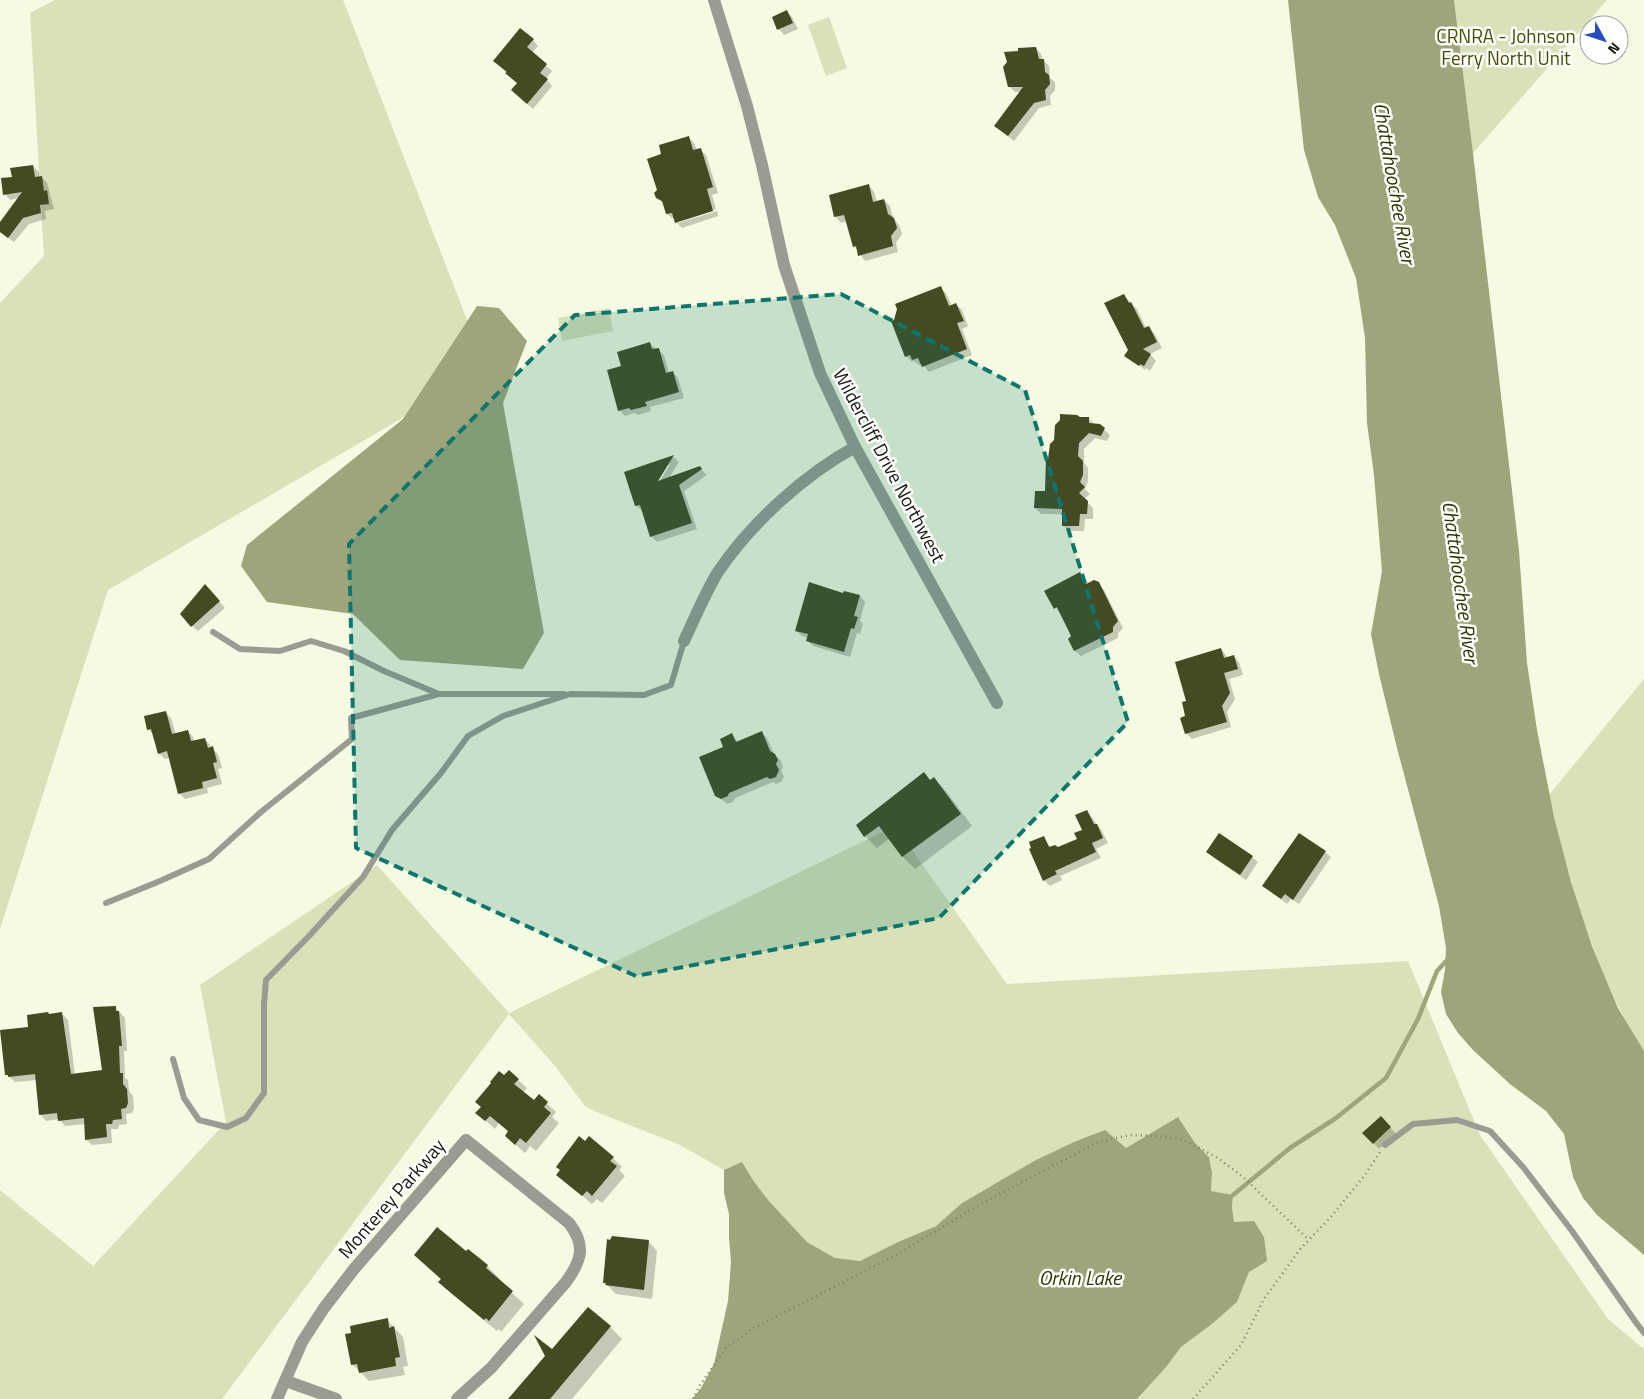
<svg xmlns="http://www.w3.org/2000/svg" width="1644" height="1399" font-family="'Titillium Web',sans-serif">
  <rect width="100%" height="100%" fill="#f5fae2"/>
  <g fill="#dae1b9">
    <path d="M55,0H343L486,369L108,590L0,929V303L44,256L30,13Z"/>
    <path d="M1454,0H1607L1473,153Z"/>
    <path d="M829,17L847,68L826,76L808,25Z"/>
    <path d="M609,308L613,331L562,341L558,318Z"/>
    <path d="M1644,679V1051C1628,1028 1616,1002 1605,977C1580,918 1563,858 1549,795Z"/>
    <path d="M895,826L1007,984L1408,961L1480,1135L1608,1319L1644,1349V1399H1137L1167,1366L1181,1347L1212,1324L1237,1302L1249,1272L1234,1222L1232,1207L1233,1195L1211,1191L1212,1173L1209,1157L1195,1143L1178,1117L1126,1148L1034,1161L962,1203L936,1226L898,1242L860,1261L835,1258L807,1242L768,1200L753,1180L742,1163L724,1170L680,1145L594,1111L585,1106L555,1066L509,1014L222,1399H0V1190L93,1266L226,1122L200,985L377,865L509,1013Z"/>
  </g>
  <g fill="#9ea57a">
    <path d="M1288,0H1454L1473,153L1519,551L1527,663L1537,730L1554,817L1571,882L1592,946L1618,1008L1644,1051V1255L1597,1215L1583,1198L1573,1177L1564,1134L1546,1111L1510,1084L1473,1050L1458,1033L1446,1014L1441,992L1445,970L1446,948L1439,906L1397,748L1379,674L1371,634L1382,571L1374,475L1367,423L1365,338L1356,278L1335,225L1318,197L1304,150Z"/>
    <path d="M477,306L499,308L527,341L503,403L544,633L523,669L400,660L353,614L267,602L241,566L247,545L403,419Z"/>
    <path d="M1178,1117L1195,1143L1209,1157L1212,1173L1211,1191L1233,1195L1232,1207L1234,1222L1254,1221L1264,1237L1267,1261L1249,1272L1237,1302L1212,1324L1181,1347L1167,1366L1137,1399H692L701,1388L714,1364L728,1301L731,1262L729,1237V1214L724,1193V1170L742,1162L753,1180L768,1200L807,1242L835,1258L860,1261L898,1242L936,1226L962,1203L1034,1161L1074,1142L1105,1130L1126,1148Z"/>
  </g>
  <g fill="#0003" fill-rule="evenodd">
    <path d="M786,11L792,17L798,29L784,35L779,29L773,17Z"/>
    <path d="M533,40L538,46L532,53L552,71L546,79L552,86L533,109L518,96V84L500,66Z"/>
    <path d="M1036,48L1041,54L1043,60L1049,66L1050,78L1055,82V90L1050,96L1051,105L1039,108L1014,141L1001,131L1021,92H1015L1009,86Z"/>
    <path d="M688,137L694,143L697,151L700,150L706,155L718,193L712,195L716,209L678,221V223L717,211L718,216L682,228L676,222L675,219H673L667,214L663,203L657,197L663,155Z"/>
    <path d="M33,166L39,172L40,178L42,177L47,183L54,209L45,211L46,219L29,224L14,242L0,232V224L18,198L10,200L5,194L13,178Z"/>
    <path d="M869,186L874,192L877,202L884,200L890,206L893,218L899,225L902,234L896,243L898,252L865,261L854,246L847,221L841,223L836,217L830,196Z"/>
    <path d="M940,287L946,293L952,306L956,304L962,310L968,326L962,329L972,355L929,372L922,364L919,365L914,361L912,362L906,356Z"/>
    <path d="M1123,295L1137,309L1146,328L1148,327L1154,333L1162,348L1150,354L1156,361L1150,371L1146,368L1145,370L1126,356L1129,351Z"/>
    <path d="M650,344L664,355L669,373L673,372L678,378L684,398L650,407L651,411L638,415L635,413L625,416L619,410L622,367Z"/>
    <path d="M1079,418L1089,419L1095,425H1099L1110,435L1107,441L1095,438L1084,449V463L1088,468V481L1085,489L1090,494L1084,499L1093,508V519H1085L1084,531H1069L1063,525V514H1041L1035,508L1046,493Z"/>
    <path d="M674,457L679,462L669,478L700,468L707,475L684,491L697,529L657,542L651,536L643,511L636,506L626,473ZM667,465H670L656,487L654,485Z"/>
    <path d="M1080,574L1088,584H1098L1104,590L1123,628L1118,633V638L1081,656L1075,651L1069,639L1073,636L1046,591Z"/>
    <path d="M210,591L225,608L198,631L192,626Z"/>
    <path d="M843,594L860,596L865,602L860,621L863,624L860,634L857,633L850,657L813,646L807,640L808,638L802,636L796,631Z"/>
    <path d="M1221,649L1228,658L1233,656L1239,662L1243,675L1229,679L1235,699L1227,712L1231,727L1192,739L1186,733L1188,702Z"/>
    <path d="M165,712L171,718L176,735L188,731L193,737L194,742L205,739L210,745L211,748L218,754L222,768L218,769L222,784L207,788L208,793L185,799L179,793L170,758L165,759L159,753L154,735L149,730L145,717Z"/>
    <path d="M761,732L767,738L774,754L781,761L783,767L781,770L784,777L781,782L776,784L773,782L735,798L733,802L727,804L716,795L725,748L732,735L738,742Z"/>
    <path d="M924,774L931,781L934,779L946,791L972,826L915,869L903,857L890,838L877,848L865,836Z"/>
    <path d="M1087,811L1102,831L1108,843L1096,849L1101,858L1060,876L1062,880L1050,886L1044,880L1043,837L1051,848L1058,849L1078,840L1083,830Z"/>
    <path d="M1208,852L1252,857L1258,862L1246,880L1214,858Z"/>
    <path d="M1325,852L1331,857L1299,904L1291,899L1287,904L1264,886Z"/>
    <path d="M115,1007L125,1018L127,1051H124L125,1078L128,1080L129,1091L133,1096L134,1109L132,1113L126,1114L127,1124L119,1125L118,1129H111L112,1143L92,1145L86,1139V1124L65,1126L59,1119L46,1121L41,1115L37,1080L15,1082L6,1074L30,1028L50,1016L62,1014L68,1020L75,1075L103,1071Z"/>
    <path d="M504,1077L518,1080L527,1088L523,1093L534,1102L539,1096L556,1112L552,1117L559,1123L536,1151L530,1146L525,1153L506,1136L509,1132L499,1123L495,1129L477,1113Z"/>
    <path d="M1381,1117L1396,1134L1379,1149L1364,1133Z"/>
    <path d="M613,1158L622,1167L619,1170L625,1176L602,1203L597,1199L592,1204L567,1183Z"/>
    <path d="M649,1242L657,1251L652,1299L616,1294L604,1282Z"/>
    <path d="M469,1251L487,1266L499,1278L498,1280L524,1304L501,1332L499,1329L497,1331L452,1294L442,1280L415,1255Z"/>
    <path d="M387,1320L403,1337L408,1366L403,1367L405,1375L369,1381L352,1364L353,1334Z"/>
    <path d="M610,1327L622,1339L572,1399H513L552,1351Z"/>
  </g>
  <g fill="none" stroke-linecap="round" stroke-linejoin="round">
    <path stroke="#9ea57a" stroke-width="4.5" d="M1233,1195L1290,1148L1336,1118L1386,1078L1418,1019L1437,971L1450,957"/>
  </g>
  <g fill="#444a21">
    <path d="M787,10L793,23L777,30L772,17Z"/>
    <path d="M520,28L534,39L527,47L547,64L540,73L548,79L527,104L511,90L517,83L505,73L507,72L493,61Z"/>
    <path d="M1036,47L1039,59H1044L1045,72L1049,75L1050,84L1045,90L1046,100L1034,103L1008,136L994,126L1023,87H1008L1003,67L1007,62L1004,52L1018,51V48Z"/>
    <path d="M689,136L693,150L701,148L713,187L707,189L713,211L675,223L672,213L666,214L662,201L656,198L654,193L657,190L647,159L661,154L659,145Z"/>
    <path d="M33,165L35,177L42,176L44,191L47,190L49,204L40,205L41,213L23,218L8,238L0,232V222L22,192L3,195L1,178L12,177L10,168Z"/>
    <path d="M869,184L873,202L884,199L888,214L894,218L897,228L891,236L893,246L858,256L856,246L853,247L844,215L834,217L829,195Z"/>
    <path d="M941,286L949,306L956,303L964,321L957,323L967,349L922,367L918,358L912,360L910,355L905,357L891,321L894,320L897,309L895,304Z"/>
    <path d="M1124,294L1129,303L1131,302L1144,328L1149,326L1157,342L1143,349L1151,354L1144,366L1140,364L1139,366L1124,356L1128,350L1104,303Z"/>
    <path d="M650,342L652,349L659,348L666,373L673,371L679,392L645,402L647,406L631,410L629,408L618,411L607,370L621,366L617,352Z"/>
    <path d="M1060,414L1077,415L1080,417H1089V423L1100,424L1105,428L1101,436L1089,433L1079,443L1078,456L1083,461V475L1080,482L1085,487L1079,493L1088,501L1087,514H1080L1079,526H1062V509L1034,508L1035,491H1045L1046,459H1048L1050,444L1054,440L1055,425L1060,420Z"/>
    <path d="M674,455L658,481L700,466L702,469L679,485L692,523L650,537L640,505L635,506L624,472Z"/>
    <path d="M1080,572L1086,584L1094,580L1099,582L1118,621L1113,627V632L1074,651L1068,639L1071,636L1057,607L1054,609L1044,591Z"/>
    <path d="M809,582L843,593L844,591L860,595L854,616L858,617L854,629L851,628L844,652L806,641L808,634L795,631Z"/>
    <path d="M205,584L220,601L191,627L180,614Z"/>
    <path d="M1221,648L1224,658L1234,655L1238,669L1224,673L1230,693L1222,706L1227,722L1185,734L1180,718L1185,716L1182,702L1186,701L1175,662Z"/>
    <path d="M166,711L172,734L188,730L191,741L205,738L208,748L213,746L217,762L213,763L217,778L202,782L203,788L178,794L167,751L158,754L151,729L147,730L144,716Z"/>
    <path d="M762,731L770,751L775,754L778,760L776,764L779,770L776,777L770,779L767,777L729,793L728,796L721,799L715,796L699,757L723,747L720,739L732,733L736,742Z"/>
    <path d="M924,772L930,780L934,777L961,814L902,857L879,826L864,837L856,825Z"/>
    <path d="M1087,810L1094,824H1097L1103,838L1092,843L1096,852L1055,871L1057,874L1043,881L1029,849L1031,848L1029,842L1044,836L1049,847L1055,845L1058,847L1077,839L1074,833L1082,830L1075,815Z"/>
    <path d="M1219,833L1253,856L1240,875L1206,852Z"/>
    <path d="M1299,833L1326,851L1293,900L1285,894L1281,899L1262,886Z"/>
    <path d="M116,1006V1011H119L122,1046H119L120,1073H123V1084L127,1089L128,1103L126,1108L121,1109L122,1119L113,1120L112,1124H106L107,1137L85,1140L84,1118L58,1121L57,1113L39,1115L35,1074L8,1077V1075H5L0,1030L28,1027L27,1015L48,1012L49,1014L62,1012L71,1074L102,1070L93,1007Z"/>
    <path d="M509,1070L519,1079L514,1084L534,1100L539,1094L548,1102L544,1107L551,1113L526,1143L520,1138L515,1145L505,1136L508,1131L490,1116L485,1121L475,1113L481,1107L475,1102L491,1083L490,1082L499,1071L504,1075Z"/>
    <path d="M1381,1116L1391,1127L1373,1144L1362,1133Z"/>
    <path d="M579,1136L585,1141L589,1136L614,1157L610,1161L617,1166L592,1196L587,1191L582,1196L556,1175L560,1170L556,1167Z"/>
    <path d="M437,1227L466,1251L468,1249L488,1265L486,1268L513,1291L489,1321L486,1318L484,1320L451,1293L438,1282L441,1279L414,1255Z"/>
    <path d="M612,1236L649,1240L644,1290L605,1285L606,1283H603L607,1239L610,1240Z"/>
    <path d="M588,1307L611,1326L550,1399H508L545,1356L534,1335L552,1349Z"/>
    <path d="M388,1318L389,1328L394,1326L398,1347L400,1357L395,1358L396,1366L359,1373L357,1364L351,1365L345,1334L351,1333L350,1326Z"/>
  </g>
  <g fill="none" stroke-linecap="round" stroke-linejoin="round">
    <g stroke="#7a7d6e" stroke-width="2.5" stroke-dasharray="1 4" stroke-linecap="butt">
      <path d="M693,1399L700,1385L726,1348L752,1329L896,1255L977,1206L1098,1142L1130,1135L1160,1136L1184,1140L1218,1158L1243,1177L1309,1240"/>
      <path d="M1193,1399L1241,1345L1264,1299L1301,1248L1330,1218L1365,1175L1380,1152"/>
    </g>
    <g stroke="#9a9c93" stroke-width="6">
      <path d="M213,632L240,649L280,651L311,641L344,651L384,671L439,694"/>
      <path d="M106,903L160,881L209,859L261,812L352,739L351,718L439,694H564"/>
      <path d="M173,1059L184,1098L199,1120L227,1127L246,1118L264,1093V1004L266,980L309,936L363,877L392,830L441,773L468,736L503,716L570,694L644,695L671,685L684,641"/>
      <path d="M1385,1145L1413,1124L1457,1120L1490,1131L1523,1167L1572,1231L1637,1324L1644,1333"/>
    </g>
    <g stroke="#9a9c93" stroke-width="12">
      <path d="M714,0L747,106L762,165L784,265L820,373L855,447L997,703"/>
      <path d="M684,641C695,618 705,593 718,572C751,523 804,475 855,447"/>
      <path d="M286,1381L336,1399"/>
      <path d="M277,1399L302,1342L324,1308L354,1269L466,1140L569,1223C586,1245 582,1260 566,1282L491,1368L457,1399"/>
    </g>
  </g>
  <path fill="#0f766e" fill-opacity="0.2" stroke="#0f766e" stroke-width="4" stroke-dasharray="10 6" stroke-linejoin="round" d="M841,294L1025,390L1128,722L939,918L636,976L356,848L349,544L575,315Z"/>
  <g text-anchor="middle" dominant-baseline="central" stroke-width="5" stroke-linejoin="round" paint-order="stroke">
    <g font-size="19" fill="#474e01" stroke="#fff">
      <text x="1506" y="35">CRNRA - Johnson<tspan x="1506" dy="22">Ferry North Unit</tspan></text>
    </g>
    <g font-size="19" fill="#15170f" stroke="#fff">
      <text transform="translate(890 465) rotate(62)">Wildercliff Drive Northwest</text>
      <text transform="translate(391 1198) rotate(-49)">Monterey Parkway</text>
    </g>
    <g font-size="20" font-style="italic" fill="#323700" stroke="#fff">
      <text transform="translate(1395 183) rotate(80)">Chattahoochee River</text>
      <text transform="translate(1461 582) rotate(82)">Chattahoochee River</text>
      <text x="1080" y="1277">Orkin Lake</text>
    </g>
  </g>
  <g transform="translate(1604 40) rotate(130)"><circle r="24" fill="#ffffff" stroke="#a1a29f"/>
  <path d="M0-4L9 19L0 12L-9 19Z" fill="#284ebd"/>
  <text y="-8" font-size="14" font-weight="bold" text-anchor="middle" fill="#15170f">N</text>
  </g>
</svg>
